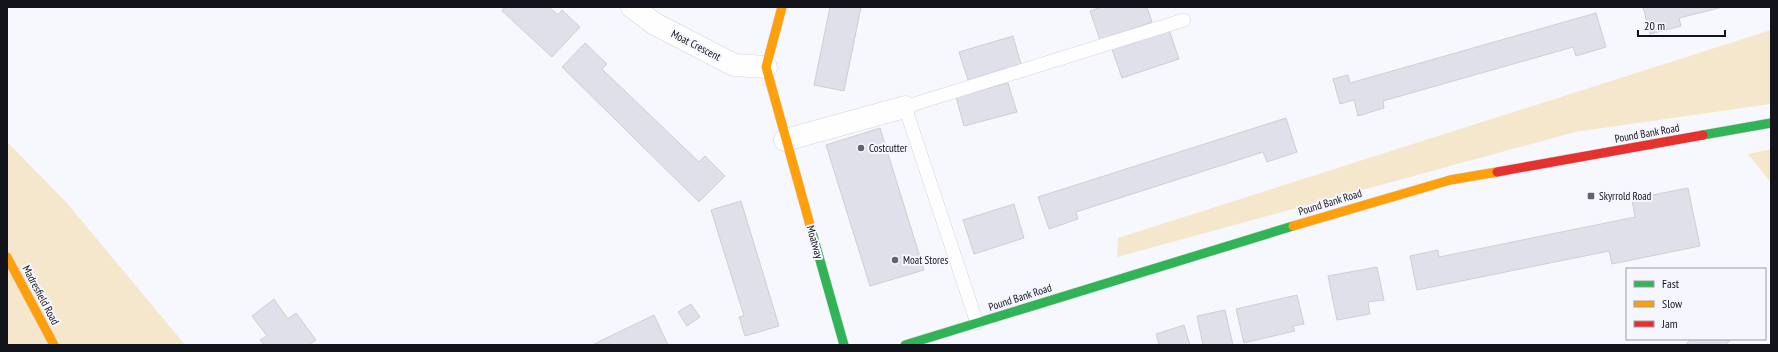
<svg xmlns="http://www.w3.org/2000/svg" width="1778" height="352" font-family="'PT Sans Narrow',sans-serif">
  <rect width="100%" height="100%" fill="#f7f8fd"/>
  <g fill="#f4e7cc">
    <path d="M1771,30V104L1575,132L1117,257L1118,238Z"/>
    <path d="M7,142L65,201L185,345H7Z"/>
    <path d="M1771,149V183L1748,154Z"/>
  </g>
  <g fill="#dfe0ea" stroke="#cdcfd5">
    <path d="M505,7H549L558,15L562,10L580,27L552,57L502,11Z"/>
    <path d="M830,7H861L844,91L814,85Z"/>
    <path d="M1102,7H1147L1152,22L1100,40L1090,11Z"/>
    <path d="M1643,7H1723L1679,18L1681,26L1650,34Z"/>
    <path d="M1596,13L1606,47L1576,56L1573,47L1383,101L1384,108L1358,116L1354,100L1340,104L1333,79L1348,75L1350,83Z"/>
    <path d="M1169,30L1179,59L1122,78L1112,49Z"/>
    <path d="M1013,36L1021,64L968,80L959,52Z"/>
    <path d="M585,43L607,64L602,69L699,162L705,156L725,176L699,202L562,67Z"/>
    <path d="M1008,83L1017,112L964,126L956,97Z"/>
    <path d="M1286,118L1297,152L1267,162L1263,152L1076,212L1078,219L1049,229L1038,197Z"/>
    <path d="M880,128L924,270L870,286L826,145Z"/>
    <path d="M1688,188L1700,246L1612,264L1609,251L1417,290L1410,256L1438,250L1439,257L1635,217L1632,199Z"/>
    <path d="M741,201L779,326L745,336L739,317L744,316L711,210Z"/>
    <path d="M1014,204L1024,238L974,254L963,220Z"/>
    <path d="M1377,267L1384,300L1368,302L1370,314L1337,320L1328,276Z"/>
    <path d="M1297,295L1304,324L1293,326L1295,331L1244,343L1236,309Z"/>
    <path d="M274,299L288,319L296,313L316,340L309,345H264L260,340L267,336L252,316Z"/>
    <path d="M691,304L700,317L687,326L678,312Z"/>
    <path d="M1225,310L1233,345H1203L1197,316Z"/>
    <path d="M654,315L668,345H592Z"/>
    <path d="M1184,325L1190,345H1154L1159,344L1156,334Z"/>
    <path d="M1690,339H1731L1726,345H1686Z"/>
  </g>
  <g fill="none" stroke-linecap="round" stroke-linejoin="round">
    <defs>
      <path id="lane" d="M977,323L905,107L1184,20"/>
      <g id="street">
        <path d="M632,7L655,24L734,65L766,67"/>
        <path d="M785,140L905,107"/>
      </g>
      <g id="fast">
        <path d="M1703,135L1771,123"/>
        <path d="M810,225L844,345"/>
        <path d="M905,345L1293,226"/>
      </g>
      <g id="slow">
        <path d="M782,7L766,67L810,225"/>
        <path d="M1293,226L1450,180L1497,172"/>
        <path d="M7,257L54,345"/>
      </g>
      <path id="jam" d="M1497,172L1703,135"/>
    </defs>
    <use href="#lane" stroke="#d3d5db" stroke-width="14"/>
    <use href="#street" stroke="#d3d5db" stroke-width="23"/>
    <use href="#fast" stroke="#d3d5db" stroke-width="10"/>
    <use href="#slow" stroke="#d3d5db" stroke-width="10"/>
    <use href="#jam" stroke="#d3d5db" stroke-width="10"/>
    <use href="#lane" stroke="#fefeff" stroke-width="13"/>
    <use href="#street" stroke="#fefeff" stroke-width="22"/>
    <use href="#fast" stroke="#30b455" stroke-width="9"/>
    <use href="#slow" stroke="#ff9f0a" stroke-width="9"/>
    <use href="#jam" stroke="#e5322d" stroke-width="9"/>
  </g>
  <g fill="#63646a" stroke="#f5f6ff" stroke-width="1.5">
    <circle cx="861" cy="148" r="4"/>
    <rect x="1587" y="192" width="8" height="8" rx="2"/>
    <circle cx="895" cy="260" r="4"/>
  </g>
  <g text-anchor="middle" dominant-baseline="central" stroke-width="4" stroke-linejoin="round" paint-order="stroke">
    <g font-size="11" fill="#13141b" stroke="#f5f6ff">
      <text transform="translate(696 45) rotate(27)">Moat Crescent</text>
      <text transform="translate(1647 133) rotate(-10)">Pound Bank Road</text>
      <text transform="translate(1330 202) rotate(-17)">Pound Bank Road</text>
      <text transform="translate(815 242) rotate(74)">Moatway</text>
      <text transform="translate(41 295) rotate(62)">Madresfield Road</text>
      <text transform="translate(1020 297) rotate(-18)">Pound Bank Road</text>
    </g>
    <g font-size="11" fill="#13141b" stroke="#f5f6ff" text-anchor="start">
      <text x="869" y="148">Costcutter</text>
      <text x="1599" y="196">Skyrrold Road</text>
      <text x="903" y="260">Moat Stores</text>
    </g>
  </g>
  <rect width="1778" height="352" fill="none" stroke="#13141b" stroke-width="16"/>
  <rect x="1626" y="268" width="140" height="72" fill="#f5f6ff" stroke="#9b9ca4"/>
  <rect x="1634" y="281" width="20" height="6" fill="#30b455" stroke="#9b9ca4"/>
  <text x="1662" y="288" font-size="12" fill="#13141b">Fast</text>
  <rect x="1634" y="301" width="20" height="6" fill="#ff9f0a" stroke="#9b9ca4"/>
  <text x="1662" y="308" font-size="12" fill="#13141b">Slow</text>
  <rect x="1634" y="321" width="20" height="6" fill="#e5322d" stroke="#9b9ca4"/>
  <text x="1662" y="328" font-size="12" fill="#13141b">Jam</text>
  <path d="M1638 30v6h87v-6" fill="none" stroke="#13141b" stroke-width="2"/>
  <text x="1644" y="30" font-size="12" fill="#13141b" stroke="#f5f6ff" stroke-width="3" paint-order="stroke">20 m</text>
</svg>
